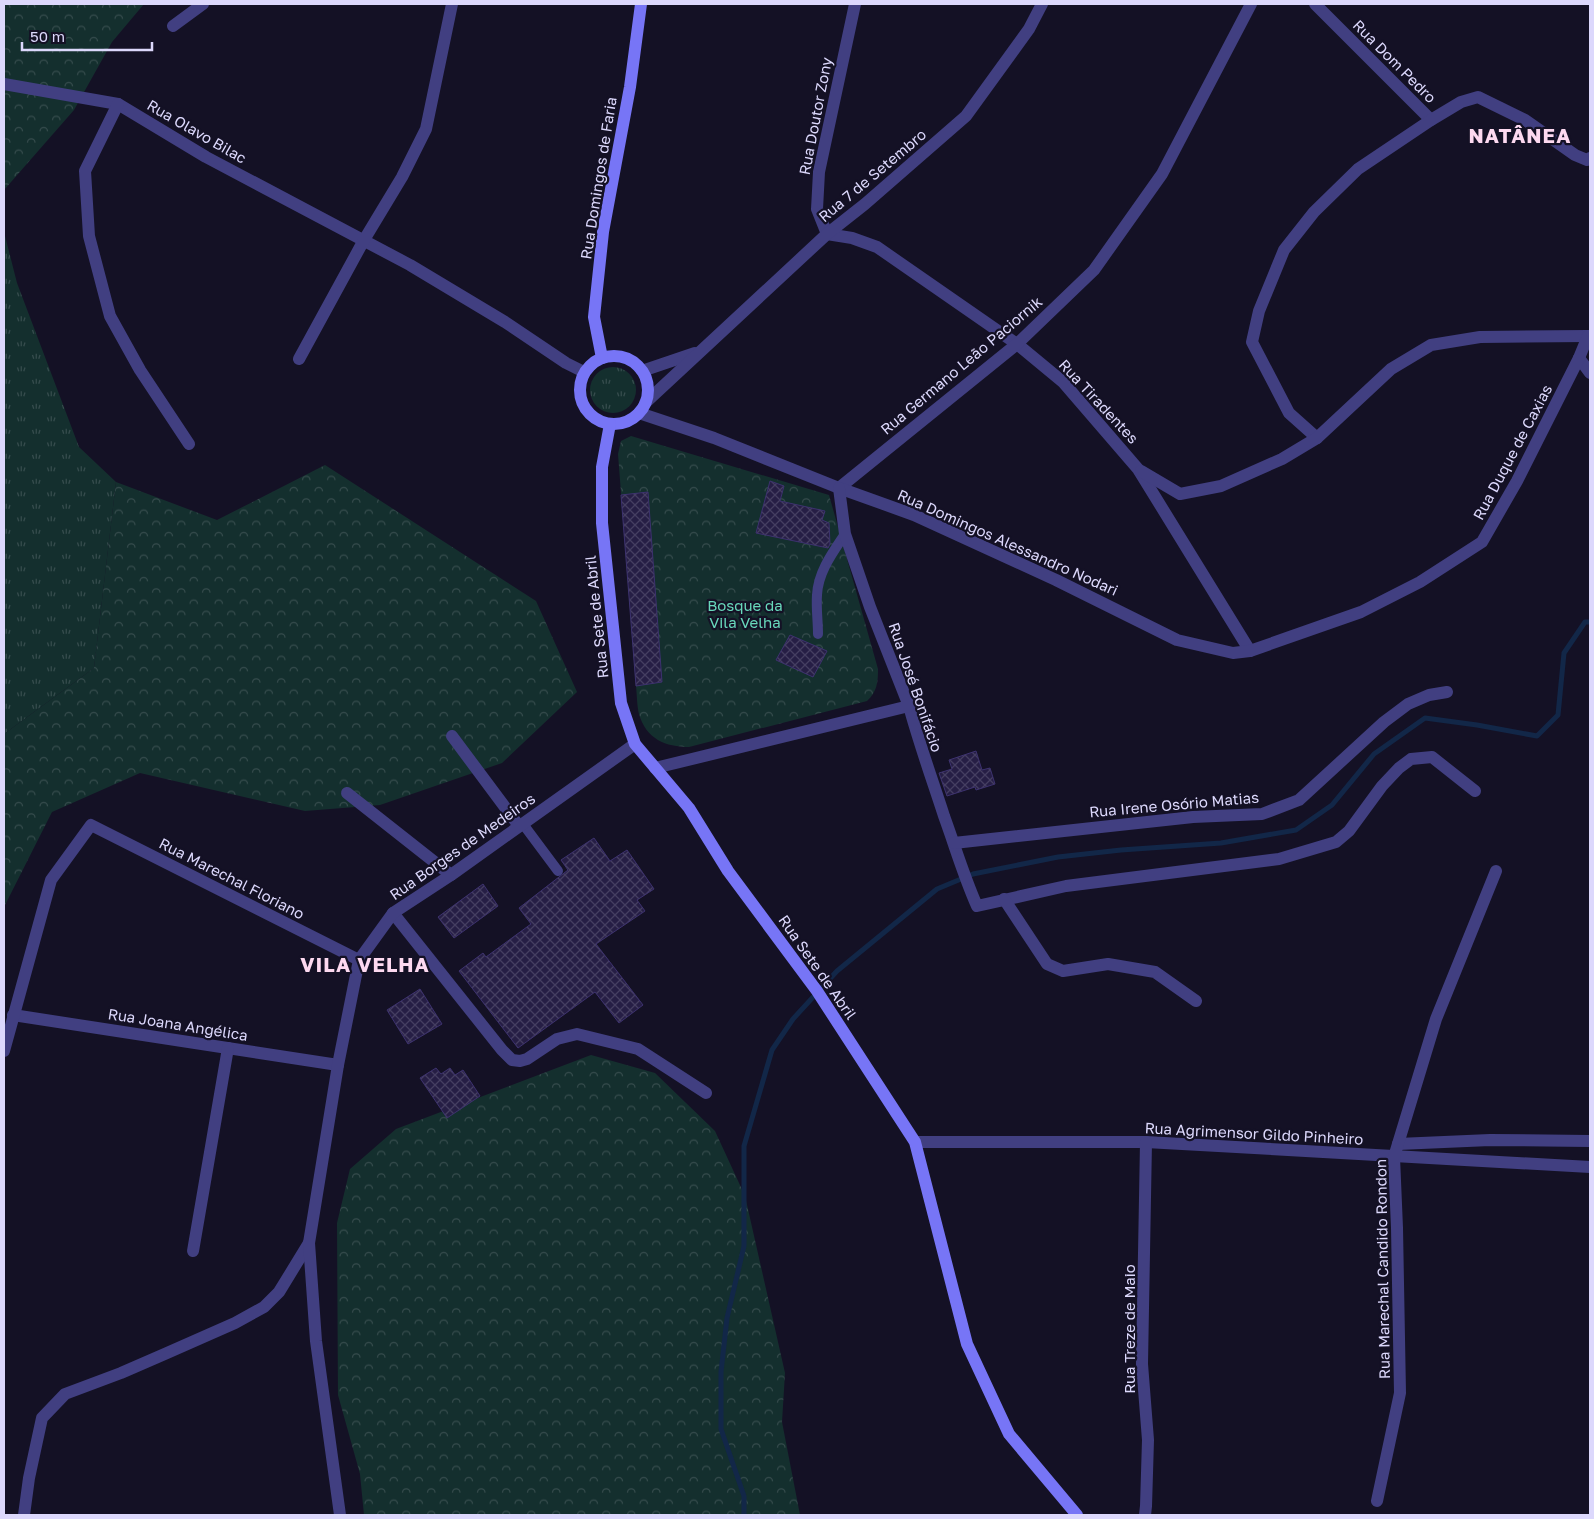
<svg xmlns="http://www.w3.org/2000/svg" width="1594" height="1519" font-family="'Golos Text',sans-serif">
  <defs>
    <pattern id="grass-tufts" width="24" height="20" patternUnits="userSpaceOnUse" patternTransform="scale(1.25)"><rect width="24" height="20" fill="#142f2e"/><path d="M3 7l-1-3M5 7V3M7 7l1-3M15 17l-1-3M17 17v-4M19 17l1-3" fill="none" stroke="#364c4d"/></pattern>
    <pattern id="forest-crowns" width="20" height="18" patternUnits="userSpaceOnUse" patternTransform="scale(1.25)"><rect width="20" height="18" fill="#142f2e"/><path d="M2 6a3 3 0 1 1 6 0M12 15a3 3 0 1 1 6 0" fill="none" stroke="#364c4d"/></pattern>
    <pattern id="building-cross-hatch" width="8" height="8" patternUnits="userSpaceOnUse" patternTransform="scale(1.25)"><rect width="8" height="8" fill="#261e45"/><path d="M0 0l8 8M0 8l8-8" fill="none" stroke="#453e61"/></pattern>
  </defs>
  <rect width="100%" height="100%" fill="#141125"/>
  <g fill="url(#grass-tufts)">
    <path d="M4,232L17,283L79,447L116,482L94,668L4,734Z"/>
    <circle cx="613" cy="390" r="23"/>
  </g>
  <g fill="url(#forest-crowns)">
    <path d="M4,4H144L112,42L74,110L4,190Z"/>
    <path d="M631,436L829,495L878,669C878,682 877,692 867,701L689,747C666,747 646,739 639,714C637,706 637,695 636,686L618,454L621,441Z"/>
    <path d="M325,465L536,601L577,692L502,763L380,805L305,811L140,773L52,812L4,907V734L94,668L116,482L217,520Z"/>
    <path d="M591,1055L655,1073L715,1131L745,1196L785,1373L782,1422L800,1515H364L360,1474L338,1395L337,1223L350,1169L396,1129Z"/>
  </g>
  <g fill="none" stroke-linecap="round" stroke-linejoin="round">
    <path stroke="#122748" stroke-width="5" d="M744,1515V1496L721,1429V1372L727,1318L744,1246V1146L772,1050L793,1019L837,971L937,889L973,874L1058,857L1121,850L1221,843L1296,830L1332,805L1374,754L1425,718L1477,725L1537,736L1558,715L1564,653L1585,622H1590"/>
  </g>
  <g fill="url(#building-cross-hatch)" stroke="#3d326f">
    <path d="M770,481L784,486L780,501L825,511L822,520L829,523L830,544L828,548L756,533Z"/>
    <path d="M648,492L662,682L636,686L621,495Z"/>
    <path d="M790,635L827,651L813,677L776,660Z"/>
    <path d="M976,751L982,770L990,768L995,784L976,790L975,787L947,796L939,773L952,769L949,760Z"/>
    <path d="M594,838L610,861L627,850L654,889L637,900L645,911L596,944L643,1005L619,1023L595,992L518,1048L459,971L483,953L486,957L531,924L519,908L568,870L561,860Z"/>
    <path d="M483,884L498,906L454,938L438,917Z"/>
    <path d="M420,989L442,1024L408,1044L387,1010Z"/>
    <path d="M436,1068L441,1074L450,1068L455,1075L463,1070L480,1096L447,1118L420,1078Z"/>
  </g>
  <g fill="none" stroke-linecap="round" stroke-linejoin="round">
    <g stroke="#413f81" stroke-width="10">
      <path d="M818,634C818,621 816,608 817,595C818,572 833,552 845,534"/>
      <path d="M523,824L558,871"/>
    </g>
    <g stroke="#413f81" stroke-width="12">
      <path d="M855,4L819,172L817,209L827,234L852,238L877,247L1017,344L1063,382L1138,469L1250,651"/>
      <path d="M1315,4L1431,120"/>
      <path d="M173,26L203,4"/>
      <path d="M4,84L118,104L206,157L410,265L505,322L566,363L584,372"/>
      <path d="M118,104L85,171L89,236L110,316L140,370L189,444"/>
      <path d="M1579,358L1590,373"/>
      <path d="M299,359L364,240L402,177L426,129L452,4"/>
      <path d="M1317,438L1289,413L1252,342L1259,311L1284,250L1314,212L1358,169L1431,120L1461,102L1478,97L1525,120L1575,155L1587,160L1590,158"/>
      <path d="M1141,471L1180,494L1221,486L1282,459L1317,438L1391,369L1431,345L1480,337L1588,336"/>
      <path d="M839,488L1017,344L1094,270L1162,174L1251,4"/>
      <path d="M909,706C919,743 932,779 944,816C955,846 964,877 977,906L1066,886L1279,859L1336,842L1349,831L1382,786L1399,768L1411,759L1432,757L1475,791"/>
      <path d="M452,736L519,826"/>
      <path d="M347,793L451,875"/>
      <path d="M954,843L1193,817L1262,814L1299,800L1384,722L1408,704L1429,695L1447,692"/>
      <path d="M1004,899L1047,964L1063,971L1108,964L1155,972L1196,1001"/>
      <path d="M393,913L502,1050L512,1060L520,1061L527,1059L557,1039L577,1034L638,1049L706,1093"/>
      <path d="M13,1015L338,1065"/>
      <path d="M4,1051L51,880L91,825L359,960"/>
      <path d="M915,1142H1146L1590,1167"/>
      <path d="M1398,1144L1490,1140L1590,1141"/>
      <path d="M193,1251L228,1048"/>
      <path d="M1377,1501L1400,1393L1397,1228L1394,1157L1436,1019L1496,871"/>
      <path d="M24,1515L29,1478L42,1418L65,1394L121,1373L167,1353L235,1323L264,1307L279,1292L309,1243"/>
      <path d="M1145,1515L1146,1506L1148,1440L1142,1364L1146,1142"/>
    </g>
    <g stroke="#413f81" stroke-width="12">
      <path d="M642,371L695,353"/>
      <path d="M645,403L827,234L865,204L966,116L1029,29L1042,4"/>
      <path d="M639,413L714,438L839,488L914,515L1056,580L1177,640L1233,653L1250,651L1361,612L1420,582L1482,542L1517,481L1579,358L1588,336H1590"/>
      <path d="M655,768L909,706L870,607L845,534L839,488"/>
      <path d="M340,1515L316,1341L309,1243L338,1065L359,960L393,913L451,875L635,744"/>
    </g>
    <g stroke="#7775f6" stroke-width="12">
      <circle cx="614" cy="390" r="34"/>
      <path d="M602,358L594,317L603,232L630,87L641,4"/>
      <path d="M610,424L602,467V523L621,703L635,744L689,808L728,871L817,991L915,1142L967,1344L1009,1434L1077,1515"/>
    </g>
  </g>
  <g text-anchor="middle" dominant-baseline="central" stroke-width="4.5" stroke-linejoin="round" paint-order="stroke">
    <g font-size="15" fill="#dcd8fc" stroke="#141125">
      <text transform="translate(1395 61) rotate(45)">Rua Dom Pedro</text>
      <text transform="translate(815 116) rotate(-79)">Rua Doutor Zony</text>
      <text transform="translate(197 131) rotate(30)">Rua Olavo Bilac</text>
      <text transform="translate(872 175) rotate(-40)">Rua 7 de Setembro</text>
      <text transform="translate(598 178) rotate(-81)">Rua Domingos de Faria</text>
      <text transform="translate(961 365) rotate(-40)">Rua Germano Leão Paciornik</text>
      <text transform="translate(1099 401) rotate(47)">Rua Tiradentes</text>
      <text transform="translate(1512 452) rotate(-62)">Rua Duque de Caxias</text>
      <text transform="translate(1008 542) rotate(24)">Rua Domingos Alessandro Nodari</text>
      <text transform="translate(596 617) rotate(-96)">Rua Sete de Abril</text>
      <text transform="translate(916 687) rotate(71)">Rua José Bonifácio</text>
      <text transform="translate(1174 804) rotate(-5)">Rua Irene Osório Matias</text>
      <text transform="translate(462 846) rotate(-35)">Rua Borges de Medeiros</text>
      <text transform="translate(232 878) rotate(27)">Rua Marechal Floriano</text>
      <text transform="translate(818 967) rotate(55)">Rua Sete de Abril</text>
      <text transform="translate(178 1024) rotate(9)">Rua Joana Angélica</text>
      <text transform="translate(1254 1133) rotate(3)">Rua Agrimensor Gildo Pinheiro</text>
      <text transform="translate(1382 1269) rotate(-91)">Rua Marechal Candido Rondon</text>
      <text transform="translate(1129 1329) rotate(-90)">Rua Treze de Maio</text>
    </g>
    <g font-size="15" fill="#68d8bb" stroke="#141125">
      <text x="745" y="605">Bosque da<tspan x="745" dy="17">Vila Velha</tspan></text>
    </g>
    <g font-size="20" font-weight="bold" letter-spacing="1" fill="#fdd9f0" stroke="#141125">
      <text x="1520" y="135">NATÂNEA</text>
      <text x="365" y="964">VILA VELHA</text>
    </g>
  </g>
  <rect width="1594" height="1519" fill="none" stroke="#dcd8fc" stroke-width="10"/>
  <path d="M22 42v8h130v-8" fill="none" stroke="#dcd8fc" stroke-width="2.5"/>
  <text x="30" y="42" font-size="15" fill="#dcd8fc" stroke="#141125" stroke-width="4" paint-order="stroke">50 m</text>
</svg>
